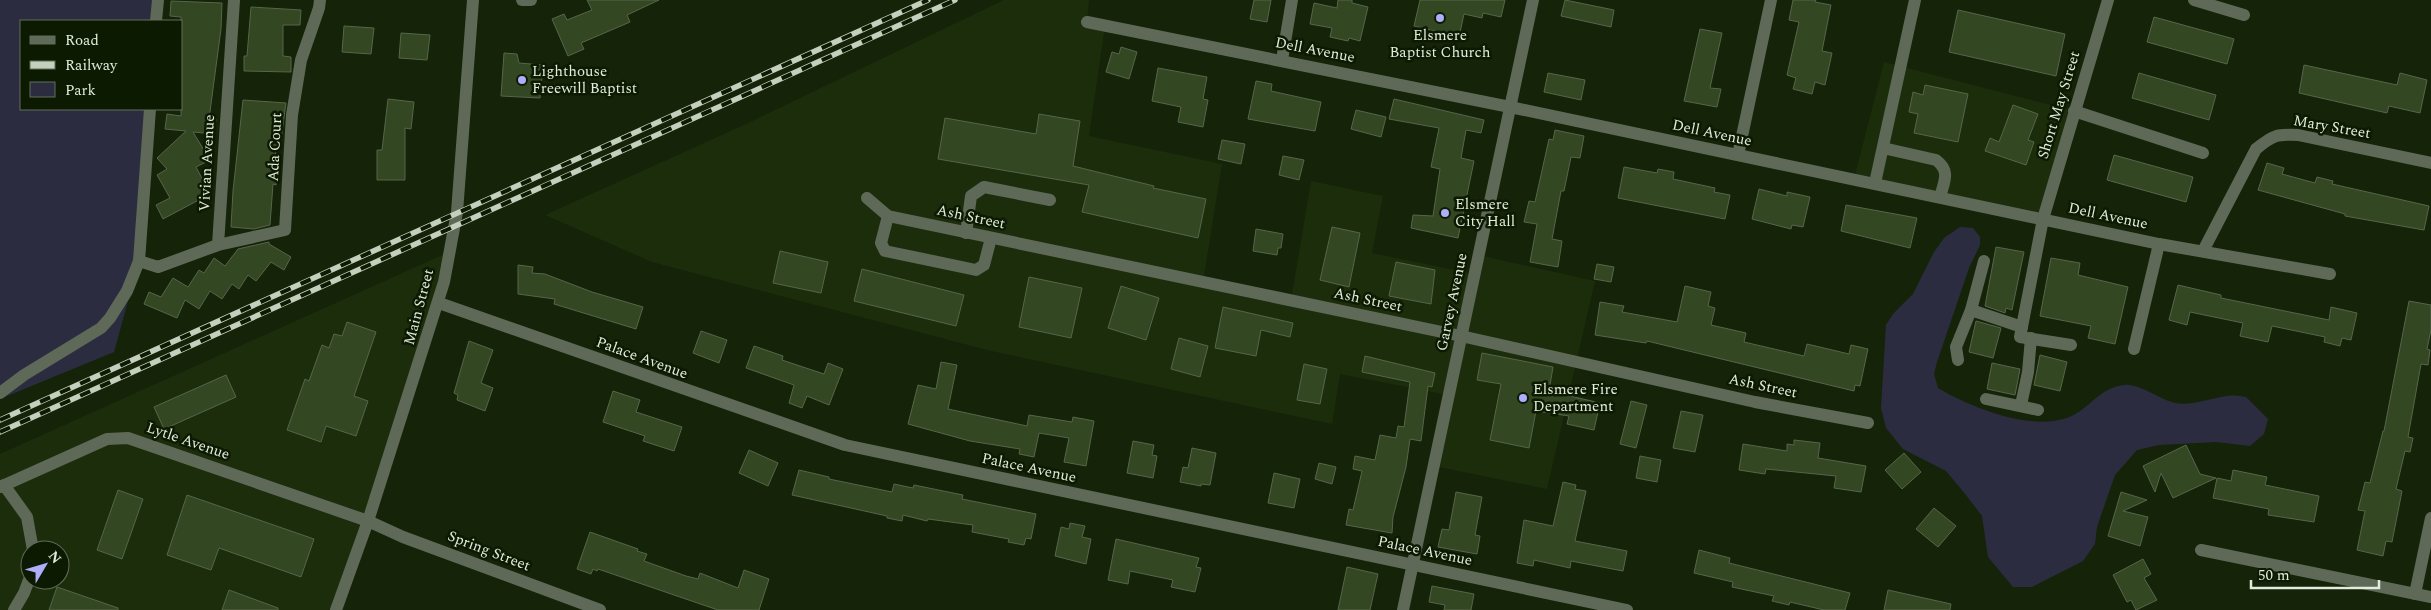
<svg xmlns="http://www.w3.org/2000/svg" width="2431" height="610" font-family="Spectral,serif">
  <rect width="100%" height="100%" fill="#152309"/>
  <g fill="#1c2d0c" fill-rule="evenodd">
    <path d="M1004,0H1089L1087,22L1105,26L1089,136L1222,164L1203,282L1291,301L1311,181L1383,196L1372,253L1474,274L1478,255L1595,281L1547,489L1434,466L1448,395L1340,374L1332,424L991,351L652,262L545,215L746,124Z"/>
    <path d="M1884,62L2074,111L2043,219L1854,179Z"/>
    <path d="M449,252L336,610H0V454ZM30,550H60V580H30Z"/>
  </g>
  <g fill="#2c2c41">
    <path d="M0,0H158L156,21H21V109H150L139,261L114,352L0,399Z"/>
    <path d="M1960,227L1973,228L1980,237V245L1969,268L1937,362L1934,374L1938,388C1971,408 2041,436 2077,413C2095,402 2102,387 2125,385C2138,383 2161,400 2175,403C2191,406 2211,398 2227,396C2233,395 2240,396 2246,397L2268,419L2264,434L2250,446L2216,442L2159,445L2137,450L2115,475L2097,527L2095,544L2083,561L2032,587H2013L1988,557L1982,516L1966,495L1946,471L1903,449L1886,428L1881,408L1886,325L1893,314L1913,294L1934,252L1944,238Z"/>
  </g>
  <g fill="#334723" stroke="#56664a">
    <path d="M587,0H659L627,15L630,22L581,43L584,49L568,56L552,19L564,14L567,20L592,10Z"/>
    <path d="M1254,0H1271L1267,22L1250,19Z"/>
    <path d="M1338,0H1352V3L1368,7L1360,41L1349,38L1348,41L1330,37L1332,28L1310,24L1314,3L1337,8Z"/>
    <path d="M1420,0H1505L1501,17L1483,13L1482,18L1464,14L1459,37L1414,26Z"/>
    <path d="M1565,0L1614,10L1611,27L1561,16Z"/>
    <path d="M1793,0H1816L1815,2L1831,5L1822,51L1832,53L1825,85L1815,82L1812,94L1793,89L1796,78L1787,75L1799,22L1789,20Z"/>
    <path d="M171,1L222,3L221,29L209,119H216L214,134L193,132L210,160L196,167L210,194L163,219L156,205L170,198L157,175L167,169L157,158L186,131L165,129L167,114L181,116V17L170,16Z"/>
    <path d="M251,7L301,10L300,25H283V56L291,57V72L244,71V56H247Z"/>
    <path d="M1958,10L2065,34L2056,76L1949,52Z"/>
    <path d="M2154,17L2234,39L2227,64L2147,42Z"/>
    <path d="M344,26L374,28L371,54L342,52Z"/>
    <path d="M1700,29L1722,33L1710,88L1721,89L1717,107L1684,101Z"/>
    <path d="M401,33L430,35L427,60L399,58Z"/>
    <path d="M1121,47L1137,52L1129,79L1106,72L1112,52L1119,54Z"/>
    <path d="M504,53L517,54L519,63L543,65L540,98L501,96Z"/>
    <path d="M2304,65L2397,85L2400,73L2427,80L2420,113L2389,106L2387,113L2299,93Z"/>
    <path d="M1158,68L1207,77L1203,99L1208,100L1203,127L1178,122L1181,107L1152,101Z"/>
    <path d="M1548,73L1585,80L1581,100L1544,92Z"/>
    <path d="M2139,73L2216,95L2209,120L2132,98Z"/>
    <path d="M1256,81L1272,84L1271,91L1321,102L1315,131L1248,119Z"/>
    <path d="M1925,85L1968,94L1958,142L1914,133L1918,114L1909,112L1913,92L1923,95Z"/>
    <path d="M388,99L414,102L411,129L405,128V180H377V150H382Z"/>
    <path d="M1394,99L1484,120L1481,133L1466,130L1461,158L1474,161L1458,238L1411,228L1413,215L1433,216L1440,169L1431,167L1439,128L1389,119Z"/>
    <path d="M243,100L286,103L281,139L277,138L274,171H278L276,185L273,184L270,225L254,229L231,227L233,191Z"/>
    <path d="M2013,105L2038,114L2028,140L2034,142L2026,165L1985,151L1990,138L1999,142Z"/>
    <path d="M1356,110L1386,117L1381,137L1351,129Z"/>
    <path d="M1039,114L1080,121L1073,166L1154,186L1153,188L1206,199L1198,238L1082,212L1089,185L938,159L945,118L1036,134Z"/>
    <path d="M1555,130L1584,136L1580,158L1571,157L1564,191H1561L1552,239L1562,241L1558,267L1530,262L1537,224L1524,222L1529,201L1535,202L1549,139L1553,140Z"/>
    <path d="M1222,140L1245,144L1241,164L1218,159Z"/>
    <path d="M2114,155L2193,177L2186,202L2107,180Z"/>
    <path d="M1283,156L1304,160L1299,180L1279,175Z"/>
    <path d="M2267,163L2284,168L2282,174L2315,183L2317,177L2333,181L2332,184L2429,206L2424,230L2345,216V214L2258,190Z"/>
    <path d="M1624,167L1657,173L1658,169L1674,172L1673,179L1715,188L1714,192L1730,195L1725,219L1618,198Z"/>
    <path d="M1759,189L1787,196V192L1810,197L1803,227L1792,225L1791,229L1752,219Z"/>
    <path d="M1846,205L1917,218L1910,248L1841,231Z"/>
    <path d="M1332,227L1360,233L1349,287L1320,280Z"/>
    <path d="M1256,229L1283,234L1281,248H1278L1277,255L1253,251Z"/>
    <path d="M269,242V244L291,257L284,270L271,262L256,281L248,275L239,289L232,284L222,299L210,291L199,309L185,300L177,318L144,304L149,292L161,297L173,278L188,287L199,270L204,273L214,258L225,266L238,249Z"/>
    <path d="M1996,247L2024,252L2012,310L2006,308L2005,313L1985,306Z"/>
    <path d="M780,251L828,262L821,293L773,283Z"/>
    <path d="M2051,258L2080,263L2078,275L2128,287L2115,344L2088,338L2091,326L2040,316Z"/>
    <path d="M1396,262L1435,270L1431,304L1389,296Z"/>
    <path d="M1597,264L1614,267L1611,282L1594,279Z"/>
    <path d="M518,265L533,267L532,273L545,274L592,292L643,307L636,329L554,304L555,299L518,294Z"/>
    <path d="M862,269L964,295L956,326L854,301Z"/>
    <path d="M1029,277L1082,288L1071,338L1019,327Z"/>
    <path d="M2178,285L2221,295V298L2329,320L2331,307L2357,313L2351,340L2342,338L2340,346L2324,342L2325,337L2272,326L2268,342L2240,336L2243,323L2190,312L2187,325L2169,320Z"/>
    <path d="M1121,286L1159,298L1146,340L1108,328Z"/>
    <path d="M1685,286L1711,292L1708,306L1715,308L1711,325L1746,333L1744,342L1804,356L1807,344L1849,354L1851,345L1868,349L1860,386L1855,385L1854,391L1647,341L1646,343L1595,335L1600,302L1624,306L1622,312L1677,322Z"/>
    <path d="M2409,301L2431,305V330L2427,349L2430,350L2428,365L2421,364L2408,437L2413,438L2410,452L2405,451L2396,489L2402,491L2392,542L2386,541L2383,556L2357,550L2365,511L2358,510L2365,482L2370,483L2383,431H2384Z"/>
    <path d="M1223,307L1293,323L1290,337L1261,330L1256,356L1215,348Z"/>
    <path d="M1976,321L2001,328L1993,358L1969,352Z"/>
    <path d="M347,322L376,332L354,396L368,401L356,436L326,426L321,442L287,430L305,379L309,381L322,345L329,348L334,334L342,336Z"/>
    <path d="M701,331L727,340L719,363L693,353Z"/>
    <path d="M1179,338L1208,346L1200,377L1171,369Z"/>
    <path d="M469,341L493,350L481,383L493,388L485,411L457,400L458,395L454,393Z"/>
    <path d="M754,346L783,356L782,360L824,374L828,363L843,369L829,405L807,396L802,408L789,403L794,385L746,368Z"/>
    <path d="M1482,353L1553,367L1549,391L1600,403L1594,430L1567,424L1569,416L1536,411L1529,448L1490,440L1501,384L1477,380Z"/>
    <path d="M2040,355L2067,362L2060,391L2034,385Z"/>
    <path d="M1365,356L1435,373L1432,387L1428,386L1421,441L1410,439L1406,467L1393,517L1392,533L1346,525L1349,509L1353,510L1362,471L1353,469L1355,456L1375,460L1380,435L1396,438L1398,426L1404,427L1410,382L1362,372Z"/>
    <path d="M941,362L957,365L948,409L1027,426L1029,415L1072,422L1073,417L1094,421L1086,466L1064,462L1069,438L1039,433L1034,457L1019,454L1020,449L970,441L908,424L918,385L936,389Z"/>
    <path d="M1992,363L2020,369L2015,395L1987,389Z"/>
    <path d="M1304,364L1327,369L1320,404L1297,400Z"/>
    <path d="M226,375L236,397L164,429L154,407Z"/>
    <path d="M613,391L640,400L636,412L682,427L674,451L643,441L645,436L603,422Z"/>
    <path d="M1631,401L1647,405L1636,448L1620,444Z"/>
    <path d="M1681,411L1703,415L1695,452L1673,448Z"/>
    <path d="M1794,440L1820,443L1818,458L1866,466L1861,492L1834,488L1836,476L1766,469L1765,474L1739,470L1743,444L1787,451V444L1794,445Z"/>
    <path d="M1133,441L1154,445L1152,455L1157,456L1153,478L1127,473Z"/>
    <path d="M2186,445L2200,474L2216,478L2173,498L2161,473L2155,492L2143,466Z"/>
    <path d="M1192,448L1216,453L1210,485L1201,484V486L1180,482L1183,467L1188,468Z"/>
    <path d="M749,450L778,463L768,486L739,473Z"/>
    <path d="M1904,453L1921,472L1902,489L1885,470Z"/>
    <path d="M1640,456L1661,460L1657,482L1636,478Z"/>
    <path d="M1319,463L1336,467L1332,484L1315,479Z"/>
    <path d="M799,470L829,477V479L892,492L894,484L913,488L914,485L963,495L962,499L1036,514L1031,539L1026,538L1024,545L1008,542L1009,539L972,532L973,525L928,519L927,521L903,515L902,521L887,518V516L792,495Z"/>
    <path d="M2233,470L2267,477L2265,485L2319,496L2314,522L2268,515L2269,509L2213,498L2217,478L2231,481Z"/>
    <path d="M1274,473L1300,479L1294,508L1268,503Z"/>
    <path d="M1563,482L1576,485L1575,489L1586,491L1575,541L1627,551L1623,571L1571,561L1570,568L1534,560L1533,566L1517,563L1524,520L1553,526Z"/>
    <path d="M118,490L143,499L122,559L97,550Z"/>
    <path d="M1456,492L1482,497L1475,535L1480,536L1477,554L1438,547L1442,529L1449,530Z"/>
    <path d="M2121,492L2147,500L2123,511L2148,517L2140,546L2108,536Z"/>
    <path d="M187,495L314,539L301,577L219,548L211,570L167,555Z"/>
    <path d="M1934,508L1956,526L1938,547L1916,529Z"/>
    <path d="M1070,523L1085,526L1082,537L1091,539L1086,564L1055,556L1061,527L1069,529Z"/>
    <path d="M590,532L638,549L637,551L647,554L644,561L686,576L698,579L700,573L738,588L744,570L769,579L759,610H718L598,569L597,571L593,569L591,574L577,569Z"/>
    <path d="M1116,539L1199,558L1196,567L1201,568L1195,592L1171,587L1173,580L1130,571L1128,584L1108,580Z"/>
    <path d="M1699,550L1730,558L1729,563L1850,593L1845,610H1824L1790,602L1789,605L1772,601L1774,596L1732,587L1733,582L1694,573Z"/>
    <path d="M2143,559L2151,574L2144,578L2157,600L2136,610L2131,600L2127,602L2113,575Z"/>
    <path d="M1347,567L1378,574L1370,610H1338Z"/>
    <path d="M1432,586L1474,594L1471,610H1444L1445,605L1429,602Z"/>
    <path d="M57,587L118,608V610H49Z"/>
    <path d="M229,590L278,608V610H222Z"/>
    <path d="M1888,590L1951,604L1950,610H1884Z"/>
  </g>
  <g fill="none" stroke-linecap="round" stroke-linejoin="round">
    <g stroke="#5f6958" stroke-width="12">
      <path d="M522,0H531"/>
      <path d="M2194,0L2244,15"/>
      <path d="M156,21L158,0"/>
      <path d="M1087,22L1510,107L2159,244L2330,274"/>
      <path d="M1282,60L1292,0"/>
      <path d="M2074,111L2203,153"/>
      <path d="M1883,148L1936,160C1951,171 1944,182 1940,197"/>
      <path d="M1738,155L1771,0"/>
      <path d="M1875,183L1915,0"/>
      <path d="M867,198L888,216L1461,336L1755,402L1868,423"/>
      <path d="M888,216L881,243L885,251L976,270L984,265L991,238"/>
      <path d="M966,233L971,196L984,187L1050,200"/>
      <path d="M218,245L234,0"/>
      <path d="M2203,251L2256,149C2273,135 2277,134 2298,135L2431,163"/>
      <path d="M139,261L158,267L218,245L285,230L292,115L301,60L319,8L320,0"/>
      <path d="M439,303L845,445L1627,610"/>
      <path d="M1971,310L2022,327"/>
      <path d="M2071,345L2020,337L2043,219L2108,0"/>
      <path d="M2134,349L2159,244"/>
      <path d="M1958,360L1956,347L1971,310L1984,261"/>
      <path d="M0,393L24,375L101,328L110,318L127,291L139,261L150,109"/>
      <path d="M1986,399L2038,410"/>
      <path d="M2021,405L2028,372L2031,338"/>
      <path d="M4,485L27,517L33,550"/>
      <path d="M0,487L107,439L128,438L368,521L403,537L600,610"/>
      <path d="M2201,550L2431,597"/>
      <path d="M2415,594L2431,518"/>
      <path d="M14,610L24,593L30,577"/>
      <path d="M336,610L368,521L444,282L457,212L473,0"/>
      <path d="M1403,610L1533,0"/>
    </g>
    <defs>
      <g id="rail">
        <path d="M0,420L928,0"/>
        <path d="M0,432L955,0"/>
      </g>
    </defs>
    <use href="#rail" stroke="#c4cfbd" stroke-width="5.5"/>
    <use href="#rail" stroke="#0d1a02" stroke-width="4" stroke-dasharray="11" stroke-linecap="butt"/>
  </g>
  <g fill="#aeaefa" stroke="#0d1a02" stroke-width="2">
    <circle cx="1440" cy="18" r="5"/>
    <circle cx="522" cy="80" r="5"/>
    <circle cx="1445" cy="213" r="5"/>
    <circle cx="1523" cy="398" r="5"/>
  </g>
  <g text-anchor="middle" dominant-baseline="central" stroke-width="5" stroke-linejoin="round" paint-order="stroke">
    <g font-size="15" fill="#e2ecdc" stroke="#0d1a02" text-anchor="start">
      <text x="1440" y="35" text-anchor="middle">Elsmere<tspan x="1440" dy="17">Baptist Church</tspan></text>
      <text x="532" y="71">Lighthouse<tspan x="532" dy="17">Freewill Baptist</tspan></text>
      <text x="1455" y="204">Elsmere<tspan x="1455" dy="17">City Hall</tspan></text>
      <text x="1533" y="389">Elsmere Fire<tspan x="1533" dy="17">Department</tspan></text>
    </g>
    <g font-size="15" fill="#e2ecdc" stroke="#0d1a02">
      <text transform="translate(1315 50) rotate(11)">Dell Avenue</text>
      <text transform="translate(2059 105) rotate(-73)">Short May Street</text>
      <text transform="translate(2332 127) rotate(10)">Mary Street</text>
      <text transform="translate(1712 133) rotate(12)">Dell Avenue</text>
      <text transform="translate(275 147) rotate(-87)">Ada Court</text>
      <text transform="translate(207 163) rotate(-87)">Vivian Avenue</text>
      <text transform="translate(2108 216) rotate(12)">Dell Avenue</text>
      <text transform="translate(971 217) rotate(12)">Ash Street</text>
      <text transform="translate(1368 300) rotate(12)">Ash Street</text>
      <text transform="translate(1452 302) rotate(-78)">Garvey Avenue</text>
      <text transform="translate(419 307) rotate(-75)">Main Street</text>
      <text transform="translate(642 358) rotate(20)">Palace Avenue</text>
      <text transform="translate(1763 386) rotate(12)">Ash Street</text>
      <text transform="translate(188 441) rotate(19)">Lytle Avenue</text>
      <text transform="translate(1029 468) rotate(12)">Palace Avenue</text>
      <text transform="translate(489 551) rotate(21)">Spring Street</text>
      <text transform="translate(1425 551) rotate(12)">Palace Avenue</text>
    </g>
  </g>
  <rect x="20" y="20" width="162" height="90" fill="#0d1a02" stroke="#626e59"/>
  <rect x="30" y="36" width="25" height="8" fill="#5f6958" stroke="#626e59"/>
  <text x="65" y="45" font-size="15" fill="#e2ecdc">Road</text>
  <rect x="30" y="61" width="25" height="8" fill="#c4cfbd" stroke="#626e59"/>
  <text x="65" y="70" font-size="15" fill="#e2ecdc">Railway</text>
  <rect x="30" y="82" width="25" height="15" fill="#2c2c41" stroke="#626e59"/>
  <text x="65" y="95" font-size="15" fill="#e2ecdc">Park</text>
  <g transform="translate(45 565) rotate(52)"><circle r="24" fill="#0d1a02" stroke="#626e59"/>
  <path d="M0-4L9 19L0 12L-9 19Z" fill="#aeaefa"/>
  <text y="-8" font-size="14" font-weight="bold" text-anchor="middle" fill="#e2ecdc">N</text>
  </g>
  <path d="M2251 580v8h128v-8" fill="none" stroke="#e2ecdc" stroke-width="2.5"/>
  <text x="2258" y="580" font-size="15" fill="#e2ecdc" stroke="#0d1a02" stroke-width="4" paint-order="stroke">50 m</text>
</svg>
